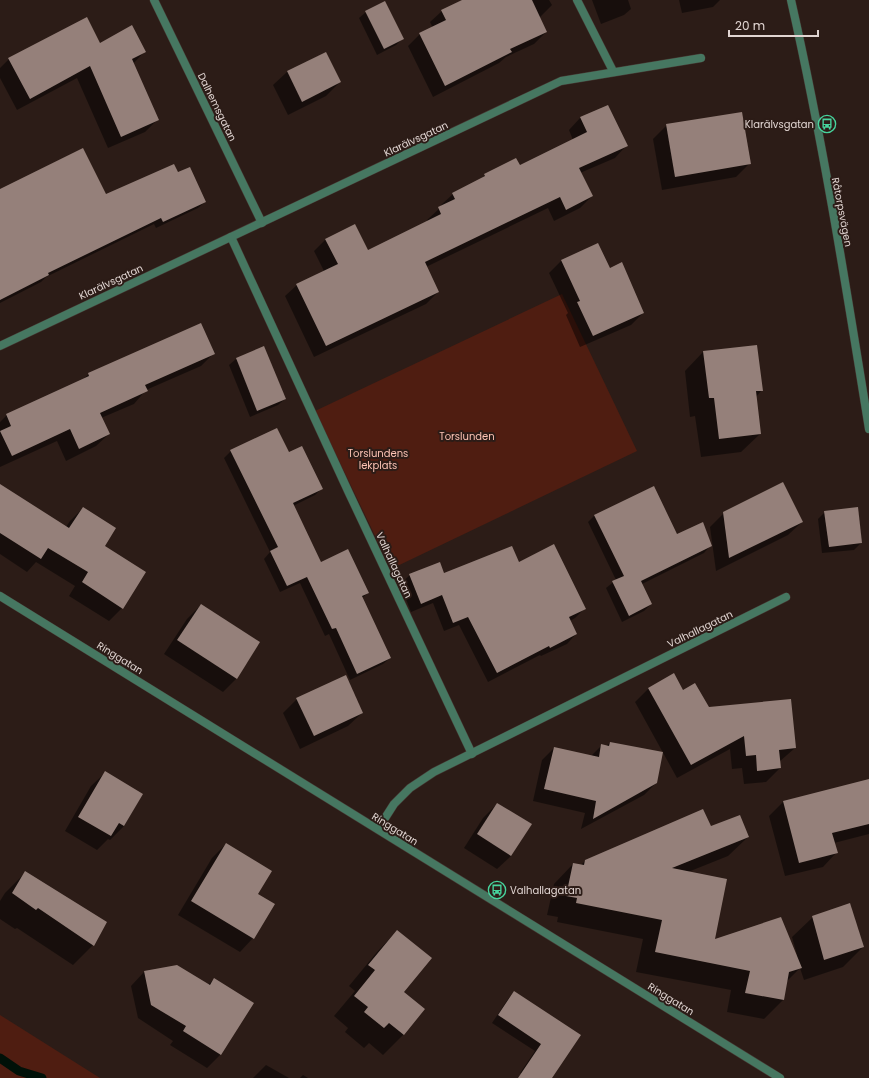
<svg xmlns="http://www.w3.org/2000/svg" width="869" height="1078" font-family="Poppins,sans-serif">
  <rect width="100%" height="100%" fill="#2c1c17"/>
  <g fill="#4f1d11">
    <path d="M562,294L637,451L391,569L315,411Z"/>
    <path d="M0,1015L100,1078H0Z"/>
  </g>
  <g fill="#0007">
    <path d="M464,0H549L552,5L539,18L546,32L534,44L506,57L499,63L433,97L408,46L420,34L433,28L430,22L442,11Z"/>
    <path d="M592,0H628L631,9L624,15L601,24Z"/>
    <path d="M679,0H720L713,7L682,13Z"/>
    <path d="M366,12L403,38L396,45L377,55L359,18Z"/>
    <path d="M100,44L145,51L133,64L157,120L145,132L108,148L77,78L17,110L0,78V68L9,59Z"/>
    <path d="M325,53L340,82L326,96L288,115L273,85L287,72Z"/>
    <path d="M608,106L626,146L615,158L580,173L592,196L580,208L554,221L548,208L426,267L438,292L426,304L314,357L285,296L297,285L324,271L314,251L326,239L367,251L428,222L427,220L441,207V205L453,194L479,181L485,175L519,166L573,140L569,130L580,118Z"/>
    <path d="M667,125L750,163L736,177L662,190L653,139Z"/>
    <path d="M178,173L205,202L198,208L156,228L154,224L46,277L41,282L0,303V190L105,196Z"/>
    <path d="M597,244L609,269L643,313L631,325L580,347L566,315L568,313L549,273L561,261Z"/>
    <path d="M703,352L762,390L756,397L760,434L741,452L701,457L695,416L690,417L685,371Z"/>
    <path d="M214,353L201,366L146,390L134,404L101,418L109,434L96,446L66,461L57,441L0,467V422L7,415L82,380L89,374Z"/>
    <path d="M236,359L285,399L278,405L250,417L229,365Z"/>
    <path d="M231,451L289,454L322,488L315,495L293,506L321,563L368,593L362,598L390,658L383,664L350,680L329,634L325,636L300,583L280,592L264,559L270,552L224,458Z"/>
    <path d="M0,485L66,527L70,521L83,508L103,546L122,608L109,621L69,596L75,586L36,562L27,572L0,554Z"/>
    <path d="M825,512L861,543L854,550L822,553L818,519Z"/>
    <path d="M724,513L802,522L788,535L716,571L710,527Z"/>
    <path d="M594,516L677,535L710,546L704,553L642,584L651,604L644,611L622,622L606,588L616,580L588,522Z"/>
    <path d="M518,563L585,608L575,618L570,621L576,634L567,644L541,656L540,655L488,682L459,625L444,631L433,603L411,612L400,584L410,575L443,574Z"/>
    <path d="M201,605L237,678L223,692L164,654L187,619Z"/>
    <path d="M649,688L683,691L708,708L795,748L779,762L780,768L766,782L744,784L742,768L732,769L730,749L677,778L635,702Z"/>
    <path d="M297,699L362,713L348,726L300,749L283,713Z"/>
    <path d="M610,743L656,783L644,795L581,829L585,813L533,801L542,760L554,748L591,756L602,745L606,746Z"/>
    <path d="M105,773L142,795L124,826L110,840L108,839L97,850L65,831L91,786Z"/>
    <path d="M869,780V834L834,843L836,853L823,867L785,876L769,816L783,802Z"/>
    <path d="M497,804L511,856L497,869L464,848L483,818Z"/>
    <path d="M710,827L748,837L728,856L688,872L713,940L796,956L797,955L792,937L813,917L863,947L843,967L804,980L800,968L786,982L783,1000L764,1019L727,1012L731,990L636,972L643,939L557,922L558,917L547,915L554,884L573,864L580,866L585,861Z"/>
    <path d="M226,844L256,894L253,938L240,952L178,915L212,858Z"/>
    <path d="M25,873L93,945L73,965L17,928L15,929L0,919V901L5,893Z"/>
    <path d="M397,931L403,992L424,1009L403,1035L383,1055L369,1043L364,1048L345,1032L348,1028L334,1016L355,991L349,986L377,952Z"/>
    <path d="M144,972L208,985L214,979L220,1055L207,1068L170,1045L173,1041L138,1018L131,986Z"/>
    <path d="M514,992L579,1035L550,1078H533L520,1073L535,1051L492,1023L508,999Z"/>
    <path d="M266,1065L289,1078H253Z"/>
    <path d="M303,1075L308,1078H300Z"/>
  </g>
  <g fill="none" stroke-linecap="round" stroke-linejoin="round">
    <path stroke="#001108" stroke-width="9" d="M0,1058L19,1071L42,1078"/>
  </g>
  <g fill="#95807a">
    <path d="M462,0H532L547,32L510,49L512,52L445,86L419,33L446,20L441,10Z"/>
    <path d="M385,1L404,39L384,49L365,11Z"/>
    <path d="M87,17L100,43L132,25L146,52L132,59L159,120L121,137L90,66L30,99L8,58Z"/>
    <path d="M326,52L341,82L302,102L287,71Z"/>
    <path d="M608,105L628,146L579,168L593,196L566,210L560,197L425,262L439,292L326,346L296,284L338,264L325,239L355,224L368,250L441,214L438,207L455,199L452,193L485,176L484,174L516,158L520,165L587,132L580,117Z"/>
    <path d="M742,112L751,164L675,177L666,124Z"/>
    <path d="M83,148L106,194L174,164L178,172L190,167L206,202L163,222L161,218L48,273L49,275L0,300V189Z"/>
    <path d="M598,243L610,268L622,262L644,313L593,336L577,302L580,301L561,260Z"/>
    <path d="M201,323L215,354L145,385L148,391L100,413L110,434L79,449L70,429L12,456L0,431L11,426L6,414L89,376L88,373Z"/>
    <path d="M757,345L763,391H756L761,434L719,439L714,398H709L703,351Z"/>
    <path d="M264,346L286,399L257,411L236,358Z"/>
    <path d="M277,428L289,452L302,446L323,489L293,503L321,562L348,549L369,593L362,596L391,658L357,674L336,628L332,629L307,577L287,586L270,551L278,547L230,450Z"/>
    <path d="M783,482L803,522L729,558L723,512Z"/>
    <path d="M0,484L69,528L83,507L116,528L105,546L146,572L123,609L82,582L88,572L48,548L41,559L0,533Z"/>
    <path d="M654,486L677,534L703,522L712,546L641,581L652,604L629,616L612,581L624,576L594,515Z"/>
    <path d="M858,507L862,543L829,547L824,511Z"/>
    <path d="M554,544L586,609L569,617L577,634L550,648L549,646L497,673L468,617L453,623L442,595L421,604L409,574L440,562L444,573L512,546L519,562Z"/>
    <path d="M201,604L260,642L237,679L177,640Z"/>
    <path d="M674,673L683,690L695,683L709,707L791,699L796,748L779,750L781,768L757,771L756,755L746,756L744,736L691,765L648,688Z"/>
    <path d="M346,675L363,713L314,736L296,698Z"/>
    <path d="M610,742L663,752L657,783L593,819L596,801L544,789L554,747L599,757L601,744L609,746Z"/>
    <path d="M105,771L143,794L124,826L119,823L111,836L78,817Z"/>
    <path d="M869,779V824L832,833L838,853L799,863L783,801Z"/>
    <path d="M497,803L532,824L511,856L477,834Z"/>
    <path d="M703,809L711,826L740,815L749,837L672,868L727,879L715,939L781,917L802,968L789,972L784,1000L745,993L750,971L655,952L662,920L576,903L577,898L566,896L573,863L584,865L585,860Z"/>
    <path d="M226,843L272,871L258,894L275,904L254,939L191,901Z"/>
    <path d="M25,871L107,922L94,946L38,908L36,910L12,893Z"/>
    <path d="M850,903L864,947L824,960L812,916Z"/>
    <path d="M397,930L432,958L404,992L425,1009L404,1035L389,1023L384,1028L364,1012L368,1007L354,996L375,970L368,965Z"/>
    <path d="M177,965L210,985L214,978L254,1003L221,1055L183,1031L186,1026L151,1005L144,971Z"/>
    <path d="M514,991L581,1035L552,1078H518L541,1044L498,1015Z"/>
  </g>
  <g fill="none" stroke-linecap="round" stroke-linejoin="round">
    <defs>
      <path id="service" d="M577,0L613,71"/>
      <g id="minor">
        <path d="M154,0L262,223"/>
        <path d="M231,237L349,493L472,754"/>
        <path d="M0,346L561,81L701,58"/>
        <path d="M0,596L780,1078"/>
        <path d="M378,829L394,804L410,788L434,772L786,597"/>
      </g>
      <path id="tertiary" d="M791,0C823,141 846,286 869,429"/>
    </defs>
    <use href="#service" stroke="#453631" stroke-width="9"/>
    <use href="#minor" stroke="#453631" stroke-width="9"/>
    <use href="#tertiary" stroke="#453631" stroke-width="9"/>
    <use href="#service" stroke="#467761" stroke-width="8"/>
    <use href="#minor" stroke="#467761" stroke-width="8"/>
    <use href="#tertiary" stroke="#467761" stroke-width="8"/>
  </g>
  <defs>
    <symbol id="bus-ring" viewBox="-11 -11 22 22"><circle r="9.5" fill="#2c1c17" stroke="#47d49d" stroke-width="1.5"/><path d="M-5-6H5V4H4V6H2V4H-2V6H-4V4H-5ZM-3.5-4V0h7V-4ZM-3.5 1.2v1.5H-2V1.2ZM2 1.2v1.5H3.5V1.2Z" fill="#47d49d"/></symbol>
  </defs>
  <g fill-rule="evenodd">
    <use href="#bus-ring" x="817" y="114" width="20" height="20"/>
    <use href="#bus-ring" x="487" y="880" width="20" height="20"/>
  </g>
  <g text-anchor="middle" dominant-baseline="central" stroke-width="4" stroke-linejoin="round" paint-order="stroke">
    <g font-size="10" fill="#e1d5d2" stroke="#2c1c17">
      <text transform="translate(217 107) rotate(64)">Dalhemsgatan</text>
      <text transform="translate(416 139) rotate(-25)">Klarälvsgatan</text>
      <text transform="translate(842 212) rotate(79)">Råtorpsvägen</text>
      <text transform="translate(111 282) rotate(-25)">Klarälvsgatan</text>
      <text transform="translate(394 565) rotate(65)">Valhallagatan</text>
      <text transform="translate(700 629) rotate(-26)">Valhallagatan</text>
      <text transform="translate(120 658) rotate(32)">Ringgatan</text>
      <text transform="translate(395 829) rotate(32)">Ringgatan</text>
      <text transform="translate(671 999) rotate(32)">Ringgatan</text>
    </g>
    <g font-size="10" fill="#e1d5d2" stroke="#2c1c17" text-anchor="end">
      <text x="814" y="124">Klarälvsgatan</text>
      <text x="510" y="890" text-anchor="start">Valhallagatan</text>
    </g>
    <g font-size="10" fill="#fcc3b4" stroke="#2c1c17">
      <text x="467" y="436">Torslunden</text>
      <text x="378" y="453">Torslundens<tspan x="378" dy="12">lekplats</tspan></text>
    </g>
  </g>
  <path d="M729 30v6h89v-6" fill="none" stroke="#e1d5d2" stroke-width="2"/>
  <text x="735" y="30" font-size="12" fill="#e1d5d2" stroke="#2c1c17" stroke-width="3" paint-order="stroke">20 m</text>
</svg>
